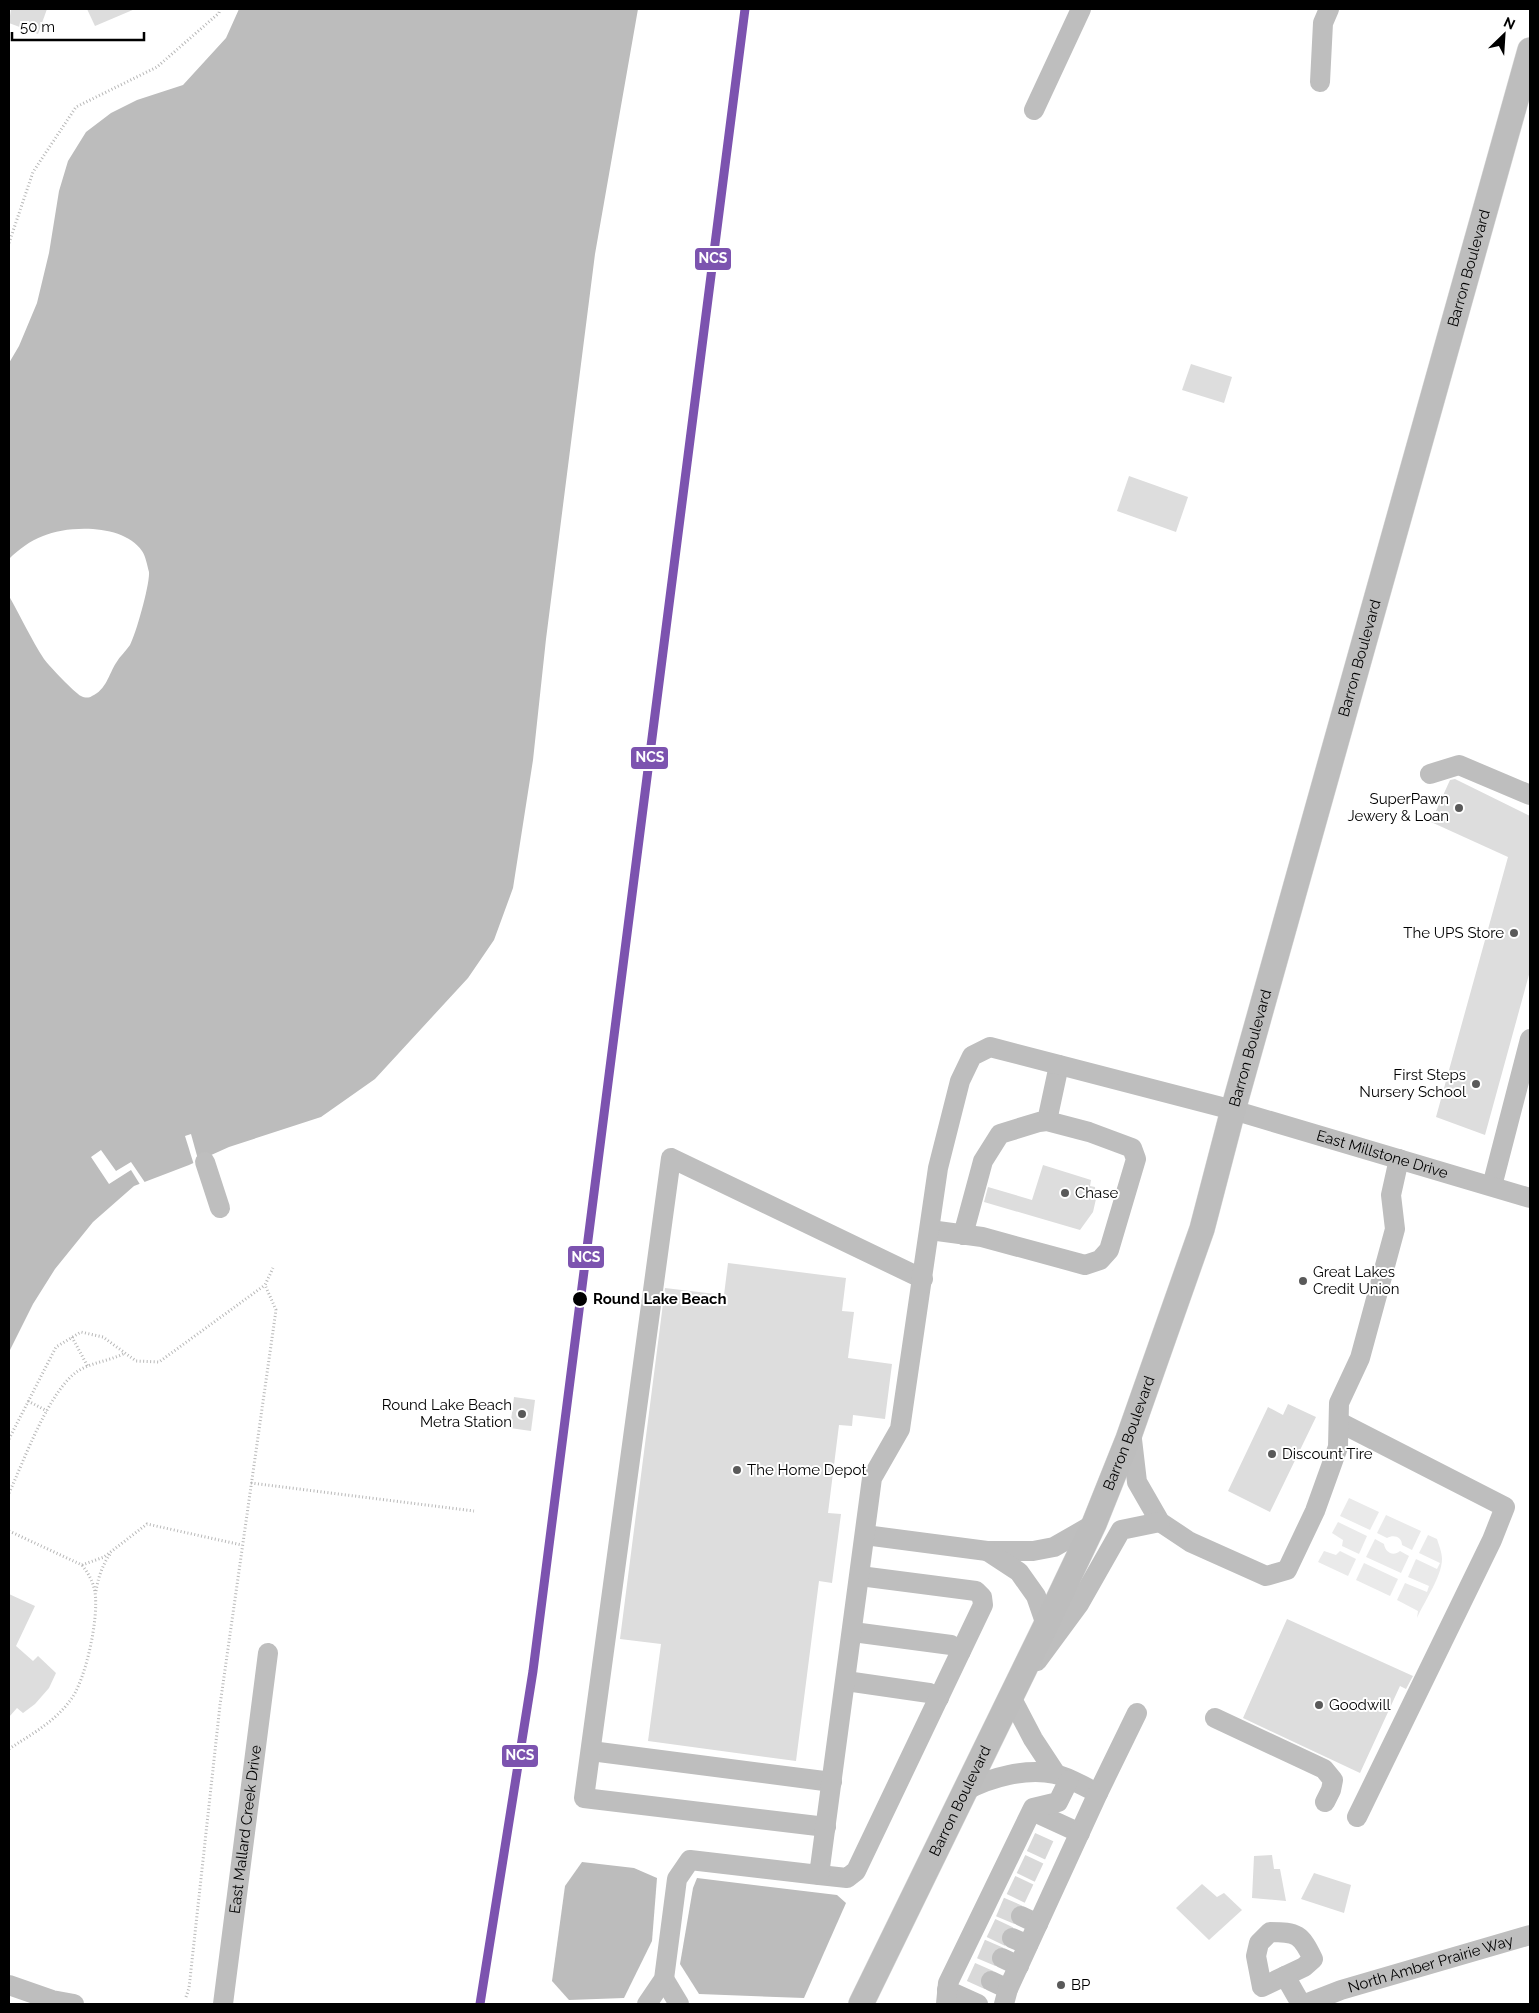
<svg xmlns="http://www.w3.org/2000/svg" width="1539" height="2013" font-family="Raleway,sans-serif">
  <rect width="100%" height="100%" fill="#fff"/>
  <g fill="#eaeaea">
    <path d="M1349,1498L1379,1512L1370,1530L1340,1516Z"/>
    <path d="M1386,1515L1421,1531L1412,1550L1402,1545C1402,1537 1394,1534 1387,1538L1377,1533Z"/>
    <path d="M1338,1522L1367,1536L1359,1554L1342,1546L1343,1540L1332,1533Z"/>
    <path d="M1428,1535L1437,1539C1439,1546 1442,1552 1442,1559C1442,1576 1424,1602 1417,1618L1418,1611L1397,1600L1405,1583L1427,1592L1429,1586L1408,1577L1416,1559L1437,1569L1440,1563L1419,1553Z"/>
    <path d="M1375,1539L1384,1544C1385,1552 1393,1557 1400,1551L1409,1556L1401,1573L1366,1557Z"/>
    <path d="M1324,1551L1336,1555L1340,1551L1356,1559L1348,1576L1318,1562Z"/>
    <path d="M1364,1563L1398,1579L1390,1596L1356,1580Z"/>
  </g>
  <g fill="#bcbcbc">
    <path d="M239,9H638L595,254L546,639L533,760L513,888L494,940L468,978L375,1079L321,1117L229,1147L189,1165L134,1186L93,1222L55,1269L33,1304L9,1352V596C21,617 31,639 44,659C49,666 75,693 81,696C85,698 89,698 92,696C106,690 109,674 116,663C120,656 126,651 130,645C136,634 150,584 149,572C147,565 146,557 142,551C124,524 69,525 43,536C30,541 19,549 9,559V363L19,346L37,303L49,253L59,191L68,161L86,132L111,113L137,100L183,85L226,38Z"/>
    <path d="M582,1862L634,1868L657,1878L652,1941L624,1998L569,2000L552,1981L565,1886Z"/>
    <path d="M697,1878L837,1895L846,1903L804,1998L699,1994L680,1964L693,1888Z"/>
  </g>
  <g fill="#fff">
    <path d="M191,1134L199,1163L194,1165L185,1136Z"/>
    <path d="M101,1150L116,1171L131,1162L146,1184L141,1186L131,1170L109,1184L91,1157Z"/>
  </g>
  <g fill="#ddd">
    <path d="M11,9H47L38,34L9,23Z"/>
    <path d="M87,9H135L95,26Z"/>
    <path d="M1191,364L1232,377L1224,403L1182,390Z"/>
    <path d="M1129,476L1188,497L1176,532L1117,511Z"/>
    <path d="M1455,779L1530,816V971L1485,1135L1436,1117L1508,857L1431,822L1450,780Z"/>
    <path d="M1043,1165L1091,1180L1090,1186L1095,1187L1096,1199L1093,1212L1080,1230L984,1202L988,1187L1032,1200Z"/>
    <path d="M728,1263L846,1278L842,1311L854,1312L848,1358L892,1364L885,1419L853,1415L852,1426L839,1425L828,1513L841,1514L832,1583L819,1581L796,1761L648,1741L661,1644L620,1639L665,1288L724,1295Z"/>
    <path d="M514,1397L535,1400L531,1431L510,1428Z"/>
    <path d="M1288,1404L1316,1417L1270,1512L1228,1491L1268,1407L1283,1415Z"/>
    <path d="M9,1594L35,1606L16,1646L33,1661L38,1656L56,1673L49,1688L35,1704L23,1713L17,1708L9,1717Z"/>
    <path d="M1287,1619L1413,1676L1406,1689L1400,1686L1360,1773L1243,1718Z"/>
    <path d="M1272,1855L1274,1869H1280L1286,1901L1252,1898L1254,1856Z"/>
    <path d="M1314,1873L1351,1885L1344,1913L1301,1899Z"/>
    <path d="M1202,1884L1217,1897L1224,1893L1242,1910L1209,1940L1176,1908Z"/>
  </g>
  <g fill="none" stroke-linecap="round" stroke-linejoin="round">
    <g stroke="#d9d9d9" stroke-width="20" stroke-dasharray="20 10" stroke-linecap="butt">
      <path d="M1031,1842L1053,1852"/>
      <path d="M1021,1864L1042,1874"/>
      <path d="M1011,1885L1032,1895"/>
      <path d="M1000,1907L1021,1916"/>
      <path d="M991,1928L1012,1938"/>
      <path d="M981,1949L1002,1958"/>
      <path d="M971,1972L991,1981"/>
    </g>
    <defs>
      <g id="major">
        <path id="s4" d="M861,2004L1046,1625L1094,1524L1128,1439L1202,1229L1233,1110L1530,50"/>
      </g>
    </defs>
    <use href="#major" stroke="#dbdbdb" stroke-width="26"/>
    <g stroke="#b8b8b8" stroke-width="3" stroke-dasharray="1 2.5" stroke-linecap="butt">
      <path d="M9,243L33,172L76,107L157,67L219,13L220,9"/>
      <path d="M72,1337L88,1367"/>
      <path d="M28,1401L47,1411"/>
      <path d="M9,1439L56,1347L81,1332L103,1337L136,1361L159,1362L265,1285"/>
      <path d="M251,1483L474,1511"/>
      <path d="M9,1493C24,1461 49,1390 78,1371C92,1362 110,1361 125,1353"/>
      <path d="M9,1531L82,1565L104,1557L147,1524L242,1545"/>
      <path d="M96,1591C98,1578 103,1563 111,1553"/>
      <path d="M9,1749C30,1735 53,1723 69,1702C86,1682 99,1617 95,1592C93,1581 88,1573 82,1565"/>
      <path d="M186,1997L189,1988L220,1705L276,1310L265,1285L273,1268"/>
    </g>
    <g stroke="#bebebe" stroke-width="20">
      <path d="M1320,82L1323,23L1329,9"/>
      <path d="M1034,110L1081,9"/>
      <path d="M1430,774L1459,765L1530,795"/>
      <path d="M1047,1121L1059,1065"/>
      <path d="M205,1162L220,1208"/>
      <path d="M1492,1186L1530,1039"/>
      <path d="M930,1230L982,1237L1085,1265L1100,1260L1109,1250L1136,1159L1132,1148L1089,1132L1047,1121L1039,1122L1000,1134L983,1161L963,1235"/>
      <path d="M1339,1422L1505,1507L1492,1540L1357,1817"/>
      <path d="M1131,1431L1137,1482L1160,1522L1190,1542L1266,1576L1287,1570L1315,1511L1338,1447L1339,1403L1360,1358L1395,1229L1391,1195L1399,1159"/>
      <path d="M865,1535L987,1551H1033L1054,1547L1094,1524"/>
      <path d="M987,1551L1019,1572L1036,1596L1046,1625"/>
      <path d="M853,1632L951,1645L961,1651"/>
      <path d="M1037,1661L1079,1604L1121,1530L1160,1522"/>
      <path d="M846,1681L929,1693L939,1698"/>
      <path d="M1011,1697L1033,1739L1056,1774"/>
      <path d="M1215,1718L1324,1769L1333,1780L1331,1790L1325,1802"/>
      <path d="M591,1751L832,1782"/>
      <path d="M965,1791C991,1777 1026,1768 1055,1774C1069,1777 1084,1787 1098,1793"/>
      <path d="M1032,1811L1080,1833"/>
      <path d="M826,1827L584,1798L671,1158L923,1279"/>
      <path d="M819,1875L847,1878L856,1871L983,1605L982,1597L976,1591L860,1576"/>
      <path d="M1021,1916L1038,1924"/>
      <path d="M1270,1932C1297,1932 1301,1934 1313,1959L1304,1967L1262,1987L1256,1956L1259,1943Z"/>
      <path d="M1012,1938L1028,1945"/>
      <path d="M1002,1958L1019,1966"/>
      <path d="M1285,1976L1301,2004"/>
      <path d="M664,1979L679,2004"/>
      <path d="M991,1981L1008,1989"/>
      <path d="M9,1985L52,2000L74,2004"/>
      <path d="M947,1990L978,2004"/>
      <path id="s1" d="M223,2004L268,1653"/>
      <path id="s2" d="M647,2004L664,1979L677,1879L690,1860L819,1875L872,1478L900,1429L938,1168L960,1081L972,1056L990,1047L1233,1110L1530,1198"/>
      <path d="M946,2004L948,1983L1033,1808L1058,1802L1069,1780"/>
      <path d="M1004,2004L1008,1989L1098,1793L1137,1713"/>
      <path id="s3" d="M1305,2004L1341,1990L1530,1935"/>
    </g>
    <use href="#major" stroke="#bdbdbd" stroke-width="25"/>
    <defs>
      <path id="rail-1" d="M480,2004L533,1671L745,9"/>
    </defs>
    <use href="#rail-1" stroke="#fff" stroke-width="12"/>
    <use href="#rail-1" stroke="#7c53af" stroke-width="9"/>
  </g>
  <g fill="#595959" stroke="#fff" stroke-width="2">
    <circle cx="1459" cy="808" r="5"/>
    <circle cx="1514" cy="933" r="5"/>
    <circle cx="1476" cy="1084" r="5"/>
    <circle cx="1065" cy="1193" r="5"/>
    <circle cx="1303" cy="1281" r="5"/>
    <circle cx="522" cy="1414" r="5"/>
    <circle cx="1272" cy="1454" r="5"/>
    <circle cx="737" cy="1470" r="5"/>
    <circle cx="1319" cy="1705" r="5"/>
    <circle cx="1061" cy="1985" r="5"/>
  </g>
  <circle fill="#000" stroke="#fff" stroke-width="2" cx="580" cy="1299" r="8"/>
  <g text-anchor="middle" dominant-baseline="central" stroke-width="4" stroke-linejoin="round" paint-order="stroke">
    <g font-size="15" fill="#000" stroke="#fff">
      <text stroke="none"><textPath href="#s4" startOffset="1845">Barron Boulevard</textPath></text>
      <text stroke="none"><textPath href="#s4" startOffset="1440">Barron Boulevard</textPath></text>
      <text stroke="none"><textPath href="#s4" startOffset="1035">Barron Boulevard</textPath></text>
      <text stroke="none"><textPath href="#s2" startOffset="1549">East Millstone Drive</textPath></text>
      <text stroke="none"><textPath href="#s4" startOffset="631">Barron Boulevard</textPath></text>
      <text stroke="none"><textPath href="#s4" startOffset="226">Barron Boulevard</textPath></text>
      <text stroke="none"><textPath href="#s1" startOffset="176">East Mallard Creek Drive</textPath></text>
      <text stroke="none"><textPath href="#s3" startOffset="132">North Amber Prairie Way</textPath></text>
    </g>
    <g font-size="15" fill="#000" stroke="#fff" text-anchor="start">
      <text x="1449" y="799" text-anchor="end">SuperPawn<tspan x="1449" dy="17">Jewery &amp; Loan</tspan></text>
      <text x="1504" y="933" text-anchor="end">The UPS Store</text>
      <text x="1466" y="1075" text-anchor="end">First Steps<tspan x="1466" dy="17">Nursery School</tspan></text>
      <text x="1075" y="1193">Chase</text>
      <text x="1313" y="1272">Great Lakes<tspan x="1313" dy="17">Credit Union</tspan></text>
      <text x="512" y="1405" text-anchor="end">Round Lake Beach<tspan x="512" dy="17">Metra Station</tspan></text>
      <text x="1282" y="1454">Discount Tire</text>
      <text x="747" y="1470">The Home Depot</text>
      <text x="1329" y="1705">Goodwill</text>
      <text x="1071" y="1985">BP</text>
    </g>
    <g font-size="15" font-weight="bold" fill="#000" stroke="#fff" text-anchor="start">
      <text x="593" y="1299">Round Lake Beach</text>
    </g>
  </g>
  <g stroke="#fff" stroke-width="2">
    <rect x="694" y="247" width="38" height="24" rx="5" fill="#7c53af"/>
    <rect x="630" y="746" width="39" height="24" rx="5" fill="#7c53af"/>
    <rect x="567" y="1245" width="38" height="24" rx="5" fill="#7c53af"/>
    <rect x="501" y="1744" width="38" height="24" rx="5" fill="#7c53af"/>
  </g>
  <g font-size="14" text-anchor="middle" font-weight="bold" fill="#fff">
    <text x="713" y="263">NCS</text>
    <text x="650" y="762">NCS</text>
    <text x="586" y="1262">NCS</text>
    <text x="520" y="1760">NCS</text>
  </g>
  <rect width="1539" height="2013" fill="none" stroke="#000000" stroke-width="20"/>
  <g transform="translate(1504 35) rotate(25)" stroke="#ffffff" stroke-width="4" paint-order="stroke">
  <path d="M0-4L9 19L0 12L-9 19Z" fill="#000000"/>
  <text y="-8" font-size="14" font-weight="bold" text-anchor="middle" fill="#000000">N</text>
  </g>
  <path d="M12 32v8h132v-8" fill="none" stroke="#000000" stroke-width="2.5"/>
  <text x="20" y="32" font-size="15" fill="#000000" stroke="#ffffff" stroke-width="4" paint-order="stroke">50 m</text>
</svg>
